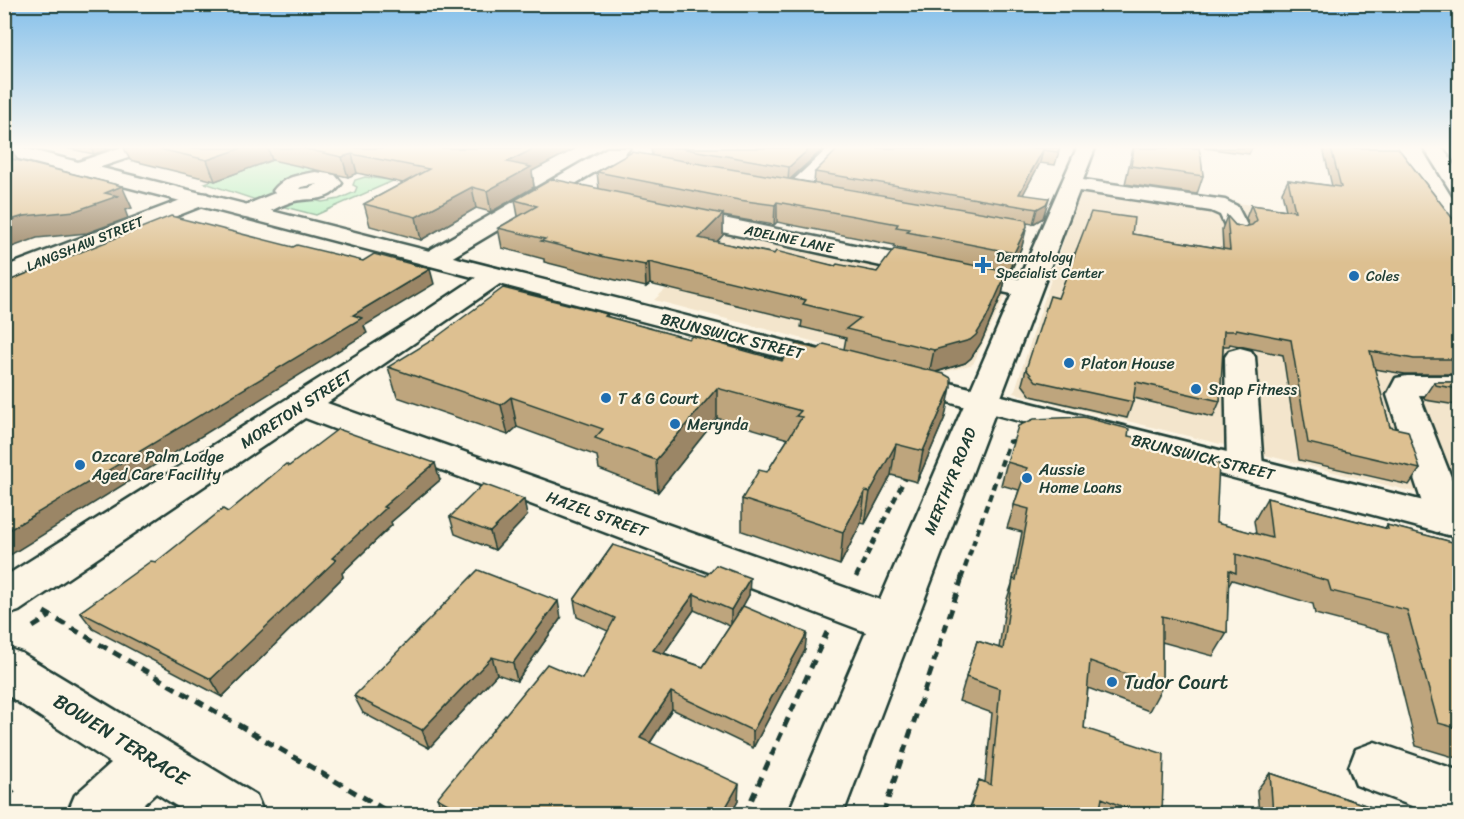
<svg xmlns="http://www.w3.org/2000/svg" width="1464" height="819" font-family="Sriracha,sans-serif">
  <rect width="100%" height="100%" fill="#fcf5e5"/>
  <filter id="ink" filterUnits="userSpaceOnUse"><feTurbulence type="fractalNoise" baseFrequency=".0167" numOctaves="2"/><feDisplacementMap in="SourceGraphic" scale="12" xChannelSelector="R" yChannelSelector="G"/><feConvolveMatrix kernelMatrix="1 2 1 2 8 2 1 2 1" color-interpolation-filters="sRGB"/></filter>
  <g filter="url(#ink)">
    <g fill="#f3e5cc">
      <path d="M38,148H126L87,160Z"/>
      <path d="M1083,181L1273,208V220L1459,250V503L1014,393Z"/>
      <path d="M730,230L1010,286L973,364L938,374L654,300Z"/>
    </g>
    <g fill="#a9ecb6" stroke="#649475" stroke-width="1.5">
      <path d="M299,148L319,170L328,174L277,187L274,194L259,201L205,183Z"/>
      <path d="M429,165L316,215L273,204L306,198L322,202L339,199L355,192L357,187L353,185L355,180L365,177L389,180Z"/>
    </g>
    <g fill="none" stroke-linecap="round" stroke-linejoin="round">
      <defs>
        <g id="minor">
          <path d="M119,148H148L146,152L86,172H72L69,168L72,164Z"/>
          <path d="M607,148H630L625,154L670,163L673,167L670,171L663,173L610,163L441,264L432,266L423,264L420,259L423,254Z"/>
          <path d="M828,148H848L801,194L794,196L787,194L783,190L787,186Z"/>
          <path d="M1077,148H1095L1083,180L1225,200L1237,206L1250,231L1246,236L1238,238L1230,236L1220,215L1211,211L1079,191L843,814H788L866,632L305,418L19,611L4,616V577L414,319L486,271L495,268L504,271L508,276L504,281L327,403L880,600L1012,294L680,223L672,221L669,216L672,211L680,209L1019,279Z"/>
          <path d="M1424,148H1443L1460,174V197L1453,195Z"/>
          <path d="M316,172L335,175L342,183C327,205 310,196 291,202C274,207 259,221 241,217L238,212L241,207L275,193L273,191C284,176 299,175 316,172ZM318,184L309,188L299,189L301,187Z"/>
          <path d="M199,193L207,194L210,199L207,204L4,284V267Z"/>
          <path d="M1240,348L1251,351L1255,357L1263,468L1258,476L1245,480L1232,476L1227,468L1225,357L1229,351Z"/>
          <path d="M1407,376H1460V396L1419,395L1460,500V532L1448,535L1434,531L1428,521L1387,395L1396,378Z"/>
          <path d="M4,647L21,653L256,795L264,814H189L156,793L133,814H67L75,795L111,763L4,693Z"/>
          <path d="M1375,742L1460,771V814H1433L1356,785L1349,767L1356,749Z"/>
        </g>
        <g id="major">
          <path d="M4,148H23L844,356L848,362L844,368L833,371L822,368L4,155Z"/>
          <path d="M906,372L1460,510V538L895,388L890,381L895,374Z"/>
        </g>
      </defs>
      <use href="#minor" stroke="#1f3d34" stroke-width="5"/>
      <use href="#major" stroke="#1f3d34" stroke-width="5"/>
      <path stroke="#1f3d34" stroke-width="2" stroke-dasharray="4 3" stroke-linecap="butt" d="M1074,256L1076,249"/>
      <path stroke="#1f3d34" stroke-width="3" stroke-dasharray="5 4" stroke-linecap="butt" d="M1069,271L1074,254"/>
      <g stroke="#1f3d34" stroke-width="4.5" stroke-dasharray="7 5" stroke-linecap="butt">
        <path d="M856,577L906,476"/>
        <path d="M961,579L1009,442L1018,440"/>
      </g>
      <g stroke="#1f3d34" stroke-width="5" stroke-dasharray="9 7" stroke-linecap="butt">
        <path d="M44,612L392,814"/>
        <path d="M33,627L50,616"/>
        <path d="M745,814L827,632"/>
        <path d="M883,814L962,578"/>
      </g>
      <use href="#minor" fill="#fcf5e5" fill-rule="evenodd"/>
      <use href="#major" fill="#fcf5e5" fill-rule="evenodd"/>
    </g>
    <g fill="#bea57d" stroke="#1f3d34" stroke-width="1.5" fill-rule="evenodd">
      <path d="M66,148H112L94,154Z"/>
      <path d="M124,148H576L532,171L534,187L491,212L476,208L421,240L370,226L364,204L403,183L357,173L348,177L272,160L215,181L130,160Z"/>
      <path d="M651,148H824L790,179L814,183L815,172L1060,148L1055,165L1040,163L1023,194L1045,213L1043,218L1033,224L1027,223L1022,246L1009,275L1006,274L1002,294L981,343L971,358L965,363L937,372L945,417L917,482L891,475L865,524L861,523L840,565L742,531V499L767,472L788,439L717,418L658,492L599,469L597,456L517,427L508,435L397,397L388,367L607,314L608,317L689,339L782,361L818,349H844L846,338L801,327L802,321L650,284L646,287L607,278L544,262V259L502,248L498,228L518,216L515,200L599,189L597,172L652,155ZM723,216L774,225L777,222L894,245L893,247L905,250L904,251L877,272L835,266L717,242L723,235Z"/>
      <path d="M1133,148H1199L1203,176L1197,194L1125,184Z"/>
      <path d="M1204,148H1252L1249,154Z"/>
      <path d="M1323,148H1398L1453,219L1460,224V374H1405L1374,369L1390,427L1420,469L1409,485L1299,460L1283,355L1230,344L1229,346H1223L1220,401L1213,417L1134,398L1127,418L1031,396L1022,384L1026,369L1058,298L1132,234L1223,249L1222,229L1227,216L1235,225L1244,227L1249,226L1246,218L1251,205L1286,210L1282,192L1288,180L1332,186Z"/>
      <path d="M1434,382H1460V416L1456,405L1425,400L1424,397Z"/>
      <path d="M1128,436L1146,446L1216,523L1256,534L1254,521L1267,498L1385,528L1387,525L1460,544V759L1416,746L1388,633L1315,614L1313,604L1232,580L1228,587L1227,633L1213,656L1162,642V687L1149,711L1088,688L1084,728L1162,814H967L979,780L985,782L992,713L959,701L977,641L999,648L1006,602L1012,584L1022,532L1007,528L1019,490L1001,485L1007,462Z"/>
      <path d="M289,466L440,480L391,522L392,525L342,573L343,577L222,697L93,629L80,612L156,562L228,512Z"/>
      <path d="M527,516L495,550L455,534L450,517Z"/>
      <path d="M613,545L749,595L743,606L805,650L753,748L672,709L650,743L738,801L731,814H444L437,798L582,679L608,631L577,617L574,600ZM694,610L730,626L703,667L664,653Z"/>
      <path d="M561,618L517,681L497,674L429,748L363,713L354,696Z"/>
      <path d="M1270,773L1392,814H1259L1257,790Z"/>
    </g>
    <g fill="#9b8666" stroke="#1f3d34" stroke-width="1.5">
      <path d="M6,148H11L18,161L4,160Z"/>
      <path d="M91,148H112L94,154Z"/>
      <path d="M242,148H268L272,160L215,181L207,160Z"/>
      <path d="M535,148H576L532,171L534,187L491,212L487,191L507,162Z"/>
      <path d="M810,148H824L788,181L789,167Z"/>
      <path d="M1043,150L1040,163L1017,206L1019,194Z"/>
      <path d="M352,154L357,173L348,177L342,157Z"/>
      <path d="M122,186L132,208L125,210L128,218L87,233L37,238L4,250V222L24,216L105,193Z"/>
      <path d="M472,187L476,208L421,240L416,217Z"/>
      <path d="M1049,198L1043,218L1033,224L1037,209Z"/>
      <path d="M777,202V222L774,225L775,205Z"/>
      <path d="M723,214V235L700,259L699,238Z"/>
      <path d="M1027,226L1022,246L1009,275L1014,253Z"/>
      <path d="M649,262L650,284L646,287L645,265Z"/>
      <path d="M430,269L434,284L364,326L367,333L4,559V533L353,315Z"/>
      <path d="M1007,272L1002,294L981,343L971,358L965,363L929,374L934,350Z"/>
      <path d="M951,387L945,417L917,482L923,451Z"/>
      <path d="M717,388V418L658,492L656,460Z"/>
      <path d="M511,397L517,427L508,435L501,405Z"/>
      <path d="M896,444L891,475L865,524L870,492Z"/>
      <path d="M435,463L440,480L391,522L392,525L342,573L343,577L222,697L211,679L383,507Z"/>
      <path d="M865,491L861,523L840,565L843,532Z"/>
      <path d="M524,499L527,516L495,550L490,532Z"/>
      <path d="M750,578L749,595L731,627V610Z"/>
      <path d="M694,594V610L655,666L653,650Z"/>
      <path d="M558,601L561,618L517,681L513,663Z"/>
      <path d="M807,633L805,650L753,748V731Z"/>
      <path d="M492,657L497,674L429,748L422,730Z"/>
      <path d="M671,692L672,709L642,755L640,738Z"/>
      <path d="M4,781L15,792L4,800Z"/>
      <path d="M739,784L738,801L731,814H722Z"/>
    </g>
    <g fill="#ddc091" stroke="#1f3d34" stroke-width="1.5">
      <path d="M155,148H242L207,160Z"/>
      <path d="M301,148H535L507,162L531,167L487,191L472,187L416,217L364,204L429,169L352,154L342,157Z"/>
      <path d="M680,148H810L789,167Z"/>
      <path d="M839,148H1060L1058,152L1043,150L1019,194L1049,198L1046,204L1037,209L815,172Z"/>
      <path d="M1134,148H1199L1201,157L1203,176L1131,166Z"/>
      <path d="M1331,148H1398L1453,219L1457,220L1460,224V359H1414L1370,351L1390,427L1408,431L1420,469L1308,443L1291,340L1236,329V331H1224L1220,401L1136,382L1133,402L1036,381L1026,369L1050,296L1058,298L1091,212L1134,218L1132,234L1230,250L1227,216L1235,225L1244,227L1252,225L1257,220L1251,205L1295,211L1288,180L1341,187Z"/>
      <path d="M632,152L1026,220L1027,226L1014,253L907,232L910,229L896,227L898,224L777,202L775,205L739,200L597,172Z"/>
      <path d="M4,157L122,186L105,193L118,196L75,211L24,216L4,222Z"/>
      <path d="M552,179L723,214L699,238L774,254L776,251L835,266L837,264L877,272L894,249L1007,272L986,319L976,335L970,340L934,350L846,329L860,318L803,304L806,300L649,262L645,265L605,257L541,241L545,239L498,228L537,206L515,200Z"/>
      <path d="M171,216L293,247L297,245L363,261L374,254L430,269L353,315L362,318L4,533V283L23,275Z"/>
      <path d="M503,288L607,314L605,316L689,339L692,336L782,361L796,344L818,349L824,344L944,374L951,378V387L923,451L896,444L870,492L865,491L843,532L742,499L759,470L767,472L802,417L796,416L801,411L717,388L656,460L595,438L603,429L511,397L501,405L388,367L434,339Z"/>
      <path d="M1434,382H1460V389L1435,385Z"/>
      <path d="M1083,417L1129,429L1128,436L1147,440L1146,446L1219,464L1216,523L1272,538L1267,498L1388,529L1387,525L1460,544V729L1438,723L1407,610L1331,591L1328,581L1236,554V573L1229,570L1227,633L1162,616V687L1090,661L1084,728L1164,754L1162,814H1140L1102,798L1099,814H968L979,780L991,785L1000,689L966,677L977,641L1003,649L1013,579L1016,580L1029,509L1014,505L1027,468L1007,462L1018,426L1034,419Z"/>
      <path d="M338,429L435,463L383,507L386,508L332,558L336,560L211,679L80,612L151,561L156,562L223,509L228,512L286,464L289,466Z"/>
      <path d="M483,484L524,499L490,532L450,517Z"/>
      <path d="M613,545L706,576L716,565L750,578L731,610L694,594L653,650L703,667L743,606L807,633L753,731L671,692L640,738L739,784L722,814H466L437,798L547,664L582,679L615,618L574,600Z"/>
      <path d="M478,570L558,601L513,663L492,657L422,730L354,696Z"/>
      <path d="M1270,773L1392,814H1273Z"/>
    </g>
  </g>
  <linearGradient id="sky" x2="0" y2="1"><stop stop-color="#83bfea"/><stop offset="0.56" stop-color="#fefaf3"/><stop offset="1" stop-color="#fefaf3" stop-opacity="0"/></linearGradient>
  <rect width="1464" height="263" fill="url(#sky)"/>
  <g fill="#1f6fb2" stroke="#fcf5e5" stroke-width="2">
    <path d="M980 256h6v6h6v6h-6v6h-6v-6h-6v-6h6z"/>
    <circle cx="1354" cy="276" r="6"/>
    <circle cx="1069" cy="363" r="6"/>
    <circle cx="1196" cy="389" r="6"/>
    <circle cx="606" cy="398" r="6"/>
    <circle cx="675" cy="424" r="6"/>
    <circle cx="80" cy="465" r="6"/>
    <circle cx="1027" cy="478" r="6"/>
    <circle cx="1112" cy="682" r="6"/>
  </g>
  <g text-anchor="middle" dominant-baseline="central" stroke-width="4.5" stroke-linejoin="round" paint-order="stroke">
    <g font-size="14" fill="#1f3d34" stroke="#fcf5e5">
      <text transform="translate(789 239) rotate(12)">ADELINE LANE</text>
      <text transform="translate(85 244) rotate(-22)">LANGSHAW STREET</text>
    </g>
    <g font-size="14" fill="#1f3d34" stroke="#fcf5e5" text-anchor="start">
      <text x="996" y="257">Dermatology<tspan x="996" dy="16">Specialist Center</tspan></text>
      <text x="1366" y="276">Coles</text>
    </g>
    <g font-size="16" fill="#1f3d34" stroke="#fcf5e5">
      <text transform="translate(732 336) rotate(14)">BRUNSWICK STREET</text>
      <text transform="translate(296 409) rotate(-33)">MORETON STREET</text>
      <text transform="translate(1203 457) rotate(14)">BRUNSWICK STREET</text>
      <text transform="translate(950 481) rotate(-68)">MERTHYR ROAD</text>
      <text transform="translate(597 514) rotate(20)">HAZEL STREET</text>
    </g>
    <g font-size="16" fill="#1f3d34" stroke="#fcf5e5" text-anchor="start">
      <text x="1081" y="363">Platon House</text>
      <text x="1208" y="389">Snap Fitness</text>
      <text x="618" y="398">T &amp; G Court</text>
      <text x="687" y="424">Merynda</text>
      <text x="92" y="456">Ozcare Palm Lodge<tspan x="92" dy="18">Aged Care Facility</tspan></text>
      <text x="1039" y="469">Aussie<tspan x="1039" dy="18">Home Loans</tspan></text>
    </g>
    <g font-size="20" fill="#1f3d34" stroke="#fcf5e5" text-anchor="start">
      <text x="1124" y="682">Tudor Court</text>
    </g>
    <g font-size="20" fill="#1f3d34" stroke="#fcf5e5">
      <text transform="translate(121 740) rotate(32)">BOWEN TERRACE</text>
    </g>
  </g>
  <rect width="1464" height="819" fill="none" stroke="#fcf5e5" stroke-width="24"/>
  <rect x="12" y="12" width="1440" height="795" fill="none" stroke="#1f3d34" stroke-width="2" filter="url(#ink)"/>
</svg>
